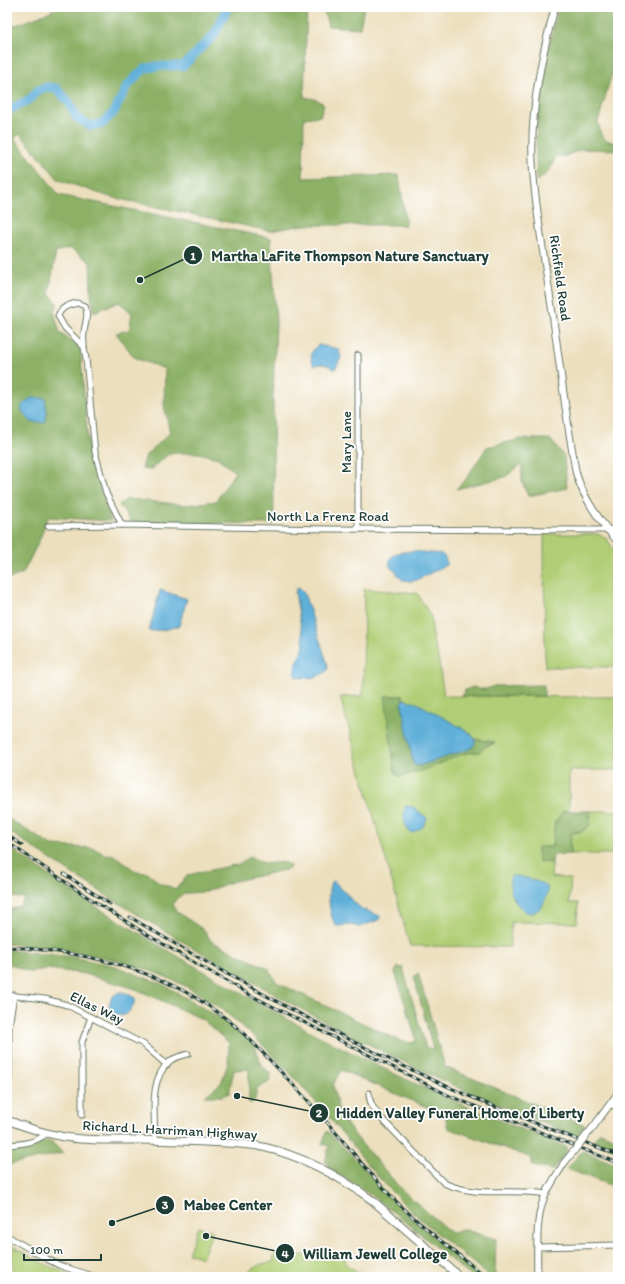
<svg xmlns="http://www.w3.org/2000/svg" width="625" height="1284" font-family="Itim,sans-serif">
  <rect width="100%" height="100%" fill="#fff"/>
  <filter id="ink" filterUnits="userSpaceOnUse"><feTurbulence type="fractalNoise" baseFrequency=".025" numOctaves="2"/><feDisplacementMap in="SourceGraphic" scale="8" xChannelSelector="R" yChannelSelector="G"/><feConvolveMatrix kernelMatrix="1 2 1 2 8 2 1 2 1" color-interpolation-filters="sRGB"/></filter>
  <filter id="wash" filterUnits="userSpaceOnUse"><feTurbulence type="fractalNoise" baseFrequency=".012" numOctaves="4" result="noise"/><feDisplacementMap in="SourceGraphic" scale="16" xChannelSelector="R" yChannelSelector="G"/><feGaussianBlur stdDeviation="0.9" result="paint"/><feColorMatrix in="noise" values="0 0 0 0 0 0 0 0 0 0 0 0 0 0 0 0 0 1.4 0 .05"/><feComposite in="paint" operator="in"/></filter>
  <g filter="url(#wash)">
    <rect width="100%" height="100%" fill="#ecdfbd"/>
    <g fill="#b0ce75" stroke="#688654" fill-rule="evenodd">
      <path d="M544,534H598L603,536L607,539L618,557V667H545Z"/>
      <path d="M364,589L417,593L431,617L433,641L438,656L444,696L618,697V770H569V811H563L555,822L552,847L538,848V861L552,863L551,877L571,879L569,903H578L577,923L511,922L510,947L410,946L340,697L363,696ZM385,696H403V699H406L469,732L475,739L495,742L493,744L486,746L479,752C464,751 446,760 433,766Z"/>
      <path d="M590,811H618V854H570L571,833L581,832L590,825Z"/>
      <path d="M198,1227L213,1231L202,1258L188,1253Z"/>
      <path d="M11,1245L49,1266L68,1274L66,1277H13Z"/>
      <path d="M274,1255L345,1256L346,1265L360,1273L363,1277H244C252,1267 261,1263 273,1262Z"/>
    </g>
    <g fill="#8cb166" stroke="#56774d">
      <path d="M59,7H307L304,97L315,99L324,104L320,116L304,118L303,178L399,175L406,225H304L270,231L110,197L59,180L20,134L14,138L59,195L271,238L276,322L273,398L274,524L131,522L119,505L127,499L186,505L216,501L235,472L218,458L199,453H170L150,470L142,469L146,455L170,433L164,405L165,369L135,358L116,333L129,330L132,313L119,302L94,312L91,295L90,262L70,248L56,252L49,294L58,304L54,311L60,333L80,347L89,453L111,521L48,517L39,541L23,573L7,580V28L38,17Z"/>
      <path d="M323,7H364L360,28L328,26Z"/>
      <path d="M559,7H618V57L612,73L598,122L601,135L606,140L618,144V150L581,149L566,156H555C552,170 548,173 537,181C533,120 542,66 559,7Z"/>
      <path d="M521,439H550L564,456L567,488L528,496L522,482V464L505,477L456,489L466,479L487,447Z"/>
      <path d="M544,685V696H462L465,690L473,687C482,690 486,690 494,686Z"/>
      <path d="M385,696H403L402,705L413,763L414,765L475,743V739L495,743L486,746L479,752C463,751 447,761 432,767C422,771 410,773 399,777L395,773Z"/>
      <path d="M563,811H590V825L581,832L571,833L570,854L553,855L552,863L538,861V847H552L555,822Z"/>
      <path d="M7,818L52,846L93,848L104,854L114,855L137,872L148,873L159,883L176,889L188,875L239,864L249,857C255,858 259,862 265,863C274,865 282,859 290,865L289,869L231,882L205,892L186,893L177,898L173,904L176,911L205,931L211,941L269,969L276,982L400,1041L413,1043L416,1039L395,972L398,967L403,968L426,1048L433,1049L414,977L418,973L445,1067L585,1125L577,1136C537,1120 498,1105 459,1088C402,1062 346,1033 290,1003C193,949 98,893 7,830Z"/>
      <path d="M7,846C71,892 138,934 207,973C278,1015 350,1054 425,1088C471,1109 519,1128 566,1147L567,1151L553,1170L532,1166V1158L448,1128L445,1115L341,1070L333,1085L338,1108L345,1122L361,1143L402,1190L451,1233L462,1229L496,1239L495,1273L499,1277H490C457,1249 423,1224 393,1193C370,1169 350,1142 328,1116C287,1069 243,1018 187,987C132,958 68,949 7,944V911L20,906L25,898L7,897Z"/>
      <path d="M7,950L73,957L115,966L164,985L220,1018L255,1045L261,1065L271,1074L269,1082L257,1089L255,1100L252,1103H249V1069L234,1070L229,1093L222,1096H205L221,1083L228,1063L229,1043L202,1019L136,989L85,974L48,969L29,972L7,963Z"/>
      <path d="M327,1131L344,1147L345,1150L348,1151L382,1189L410,1217L482,1277H472C425,1239 381,1197 328,1168V1163L325,1162L329,1146L322,1144Z"/>
      <path d="M600,1132L618,1139V1150L593,1141Z"/>
      <path d="M51,1141L63,1153L7,1165V1148L34,1147L41,1142Z"/>
      <path d="M582,1151L618,1165V1188L567,1169Z"/>
    </g>
    <g fill="#5eafd9" stroke="#3e7686">
      <path d="M319,345L339,349L341,358L335,369C331,369 331,366 327,365C322,363 319,365 314,365C309,357 311,349 319,345Z"/>
      <path d="M31,398H45L47,413L45,423L31,422L22,411L21,406Z"/>
      <path d="M413,551L441,554C445,556 447,560 446,565L417,580L411,581L402,580L396,572L390,567C387,552 402,552 413,551Z"/>
      <path d="M297,588H299L304,593L328,665L327,671C318,678 307,679 296,677C291,667 302,656 304,645L295,592Z"/>
      <path d="M160,590L187,599L179,626L163,630L149,631Z"/>
      <path d="M403,699L417,703L469,732L475,739V743L472,748L419,766L414,765L413,763L402,705Z"/>
      <path d="M406,806L413,807L427,818L423,827L412,833C404,829 402,814 406,806Z"/>
      <path d="M511,876C521,875 538,881 547,886C550,895 540,914 530,913C517,911 506,888 511,876Z"/>
      <path d="M333,880L356,904L362,909L380,916L379,920L359,927L351,925L336,926C330,919 325,887 333,880Z"/>
      <path d="M120,992L126,993L135,998C135,1002 134,1004 132,1007C125,1019 122,1016 110,1011C108,1002 111,995 120,992Z"/>
    </g>
    <g fill="none" stroke-linecap="round" stroke-linejoin="round">
      <path stroke="#5eafd9" stroke-width="9" d="M7,111L30,99L38,90L47,87L56,88L69,102L76,117L90,126L103,123L114,112L127,86L144,69L157,66H183L214,35L228,7"/>
    </g>
  </g>
  <g filter="url(#ink)">
    <g fill="none" stroke-linecap="round" stroke-linejoin="round">
      <defs>
        <g id="minor">
          <path d="M84,347L65,328L58,316C61,307 69,305 77,303L85,306C89,316 85,323 84,332C83,341 84,350 86,359L95,452L106,493L122,525"/>
          <path d="M358,355V529"/>
          <path d="M48,526L122,525L328,529L608,530"/>
          <path d="M7,995L45,999L67,1005L143,1044L167,1065"/>
          <path d="M7,1086L9,1078V1026L14,995"/>
          <path d="M369,1093C369,1104 375,1110 382,1119L444,1183C476,1198 512,1188 546,1194"/>
          <path d="M610,1104L618,1108"/>
          <path d="M82,1115V1042L91,1017"/>
          <path d="M155,1140C155,1115 148,1079 170,1061C175,1057 182,1056 188,1054"/>
          <path d="M7,1145C24,1144 34,1143 48,1133"/>
          <path d="M7,1236L47,1259L61,1266L96,1277"/>
          <path d="M538,1247L618,1245"/>
        </g>
        <g id="tertiary">
          <path d="M555,7C540,60 529,116 533,171C537,222 547,273 554,324C561,374 567,424 576,473C584,500 600,521 618,542"/>
          <path d="M608,530H618"/>
          <path d="M594,1126L618,1093"/>
          <path d="M537,1277C538,1253 535,1223 543,1201C548,1187 557,1175 564,1163"/>
        </g>
        <path id="secondary" d="M7,1120C25,1127 46,1134 65,1137C87,1141 110,1140 132,1140C157,1140 181,1141 205,1142C224,1143 244,1143 263,1147C303,1156 339,1176 372,1200L460,1277"/>
      </defs>
      <use href="#minor" stroke="#677664" stroke-width="7"/>
      <use href="#tertiary" stroke="#677664" stroke-width="8"/>
      <use href="#secondary" stroke="#677664" stroke-width="9"/>
      <use href="#minor" stroke="#fff" stroke-width="5"/>
      <use href="#tertiary" stroke="#fff" stroke-width="6"/>
      <use href="#secondary" stroke="#fff" stroke-width="7"/>
      <defs>
        <g id="rail">
          <path d="M7,835L22,845"/>
          <path d="M7,842L86,896L146,934L248,994L452,1097L618,1163"/>
          <path d="M64,874L110,904"/>
          <path d="M130,917C239,983 352,1045 469,1096C518,1117 568,1136 618,1155"/>
          <path d="M7,947C87,951 166,970 229,1021C248,1036 264,1054 281,1072C293,1085 306,1098 318,1112C342,1139 364,1167 389,1194C417,1224 453,1249 485,1277"/>
        </g>
      </defs>
      <use href="#rail" stroke="#1f3d34" stroke-width="3"/>
      <use href="#rail" stroke="#fff" stroke-width="1.5" stroke-dasharray="4.5" stroke-linecap="butt"/>
      <defs>
        <path id="tertiary-bridge" d="M564,1163L594,1126"/>
      </defs>
      <use href="#tertiary-bridge" stroke="#677664" stroke-width="8" stroke-linecap="butt"/>
      <use href="#tertiary-bridge" stroke="#fff" stroke-width="6"/>
    </g>
  </g>
  <g text-anchor="middle" dominant-baseline="central" stroke-width="3.5" stroke-linejoin="round" paint-order="stroke">
    <g font-size="14" fill="#1f3d34" stroke="#fff">
      <text transform="translate(560 278) rotate(82)">Richfield Road</text>
      <text transform="translate(346 442) rotate(-90)">Mary Lane</text>
      <text x="328" y="516">North La Frenz Road</text>
      <text transform="translate(97 1008) rotate(26)">Ellas Way</text>
      <text transform="translate(170 1130) rotate(3)">Richard L. Harriman Highway</text>
    </g>
  </g>
  <path fill="none" stroke="#1f3d34" stroke-width="1.5" d="M140 280L193 255M237 1096L319 1113M112 1223L165 1205M206 1236L285 1253"/>
  <g fill="#1f3d34" stroke="#fff" stroke-width="1.5">
    <circle cx="140" cy="280" r="4"/>
    <circle cx="237" cy="1096" r="4"/>
    <circle cx="112" cy="1223" r="4"/>
    <circle cx="206" cy="1236" r="4"/>
    <circle cx="193" cy="255" r="10"/>
    <circle cx="319" cy="1113" r="10"/>
    <circle cx="165" cy="1205" r="10"/>
    <circle cx="285" cy="1253" r="10"/>
  </g>
  <g font-size="12" text-anchor="middle" font-weight="bold" fill="#fff">
    <text x="193" y="260">1</text>
    <text x="319" y="1117">2</text>
    <text x="165" y="1209">3</text>
    <text x="285" y="1258">4</text>
  </g>
  <g font-size="15" text-anchor="middle" font-weight="bold" fill="#1f3d34" stroke="#fff" stroke-width="3.5" stroke-linejoin="round" paint-order="stroke">
    <text x="350" y="261">Martha LaFite Thompson Nature Sanctuary</text>
    <text x="460" y="1118">Hidden Valley Funeral Home of Liberty</text>
    <text x="228" y="1210">Mabee Center</text>
    <text x="375" y="1259">William Jewell College</text>
  </g>
  <rect width="625" height="1284" fill="none" stroke="#fff" stroke-width="24"/>
  <path d="M24 1254v6h77v-6" fill="none" stroke="#1f3d34" stroke-width="2"/>
  <text x="30" y="1254" font-size="12" fill="#1f3d34" stroke="#ffffff" stroke-width="3" paint-order="stroke">100 m</text>
</svg>
